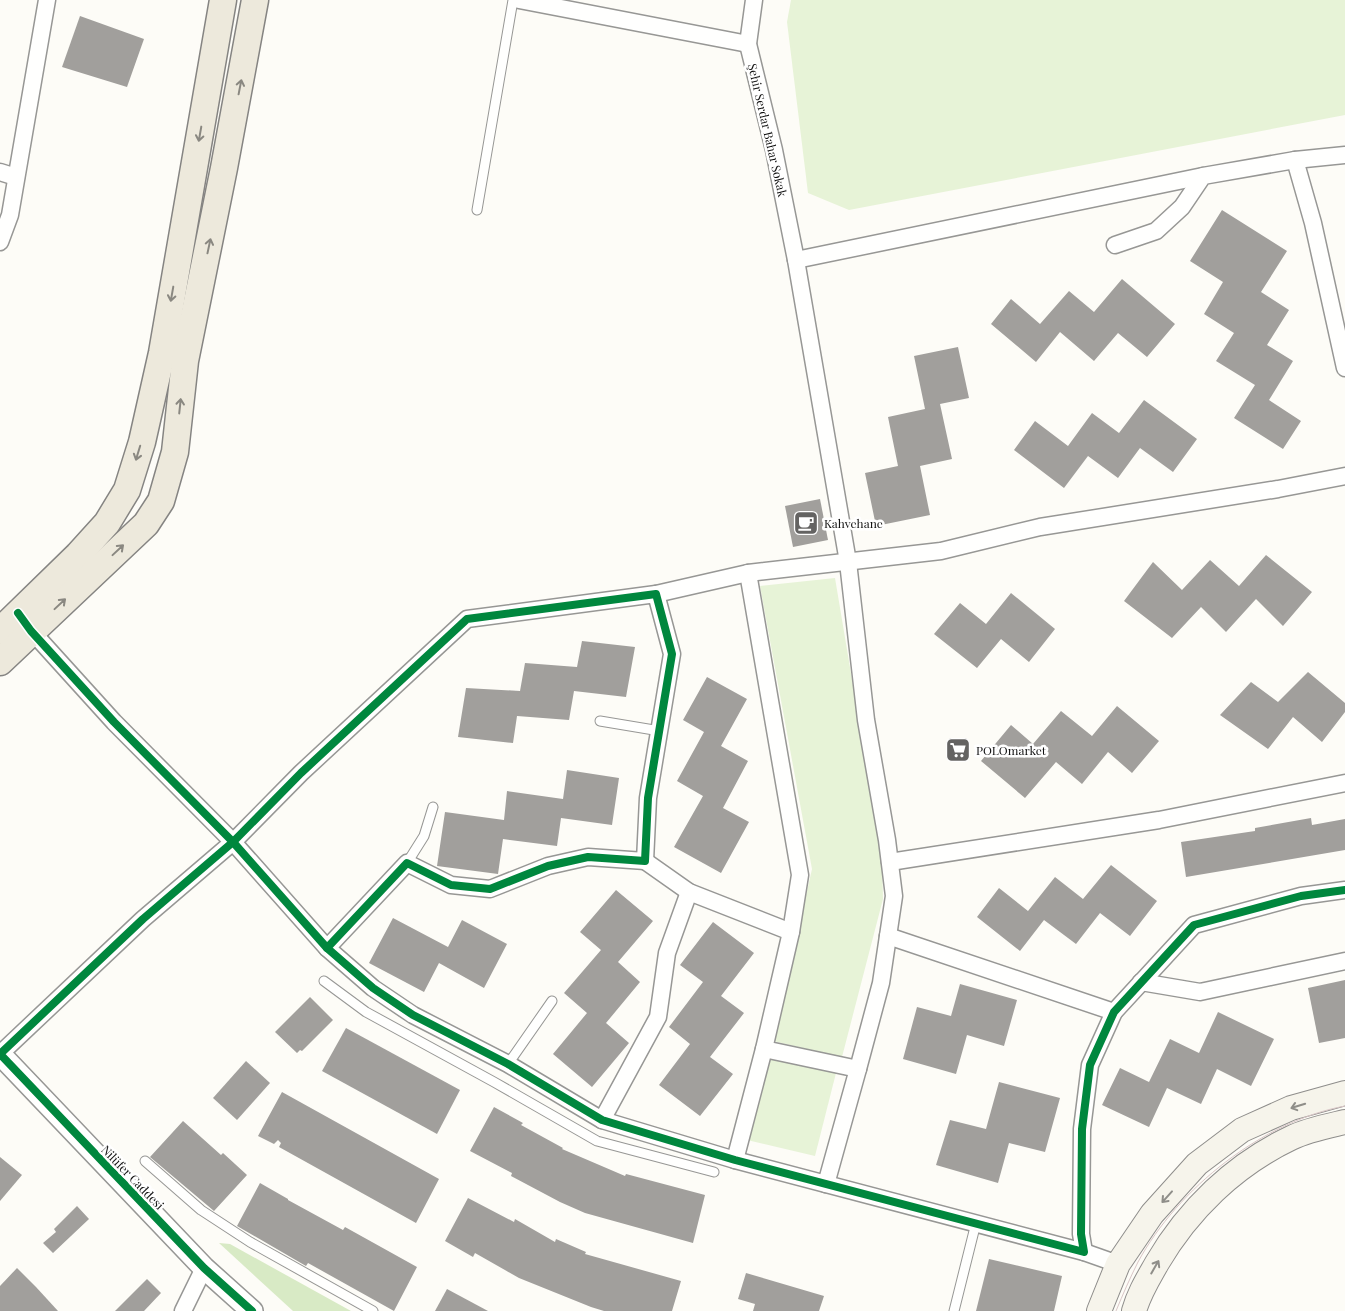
<svg xmlns="http://www.w3.org/2000/svg" width="1345" height="1311" font-family="'Playfair Display',serif">
  <rect width="100%" height="100%" fill="#fdfcf7"/>
  <g fill="#e7f3d7">
    <path d="M791,0H1345V115L849,210L808,193L787,22Z"/>
    <path d="M835,578L882,858L883,899L842,1057L773,1041L812,869L760,586Z"/>
    <path d="M767,1056L836,1073L815,1156L747,1140Z"/>
  </g>
  <path fill="#d8eac5" d="M219,1243L230,1244L351,1311H293Z"/>
  <g fill="#a19f9c">
    <path d="M80,16L144,39L127,87L62,67Z"/>
    <path d="M1222,210L1287,251L1261,292L1289,310L1267,345L1293,361L1269,400L1301,421L1283,449L1234,418L1255,385L1216,361L1234,333L1204,314L1223,282L1190,261Z"/>
    <path d="M1122,279L1175,324L1147,357L1118,333L1094,361L1060,332L1036,362L991,324L1011,299L1040,324L1069,291L1094,312Z"/>
    <path d="M958,347L969,398L940,404L952,459L920,466L930,515L876,526L865,473L898,466L888,417L925,409L914,356Z"/>
    <path d="M1144,400L1197,439L1173,472L1140,448L1118,478L1088,456L1064,488L1014,450L1035,421L1068,446L1092,413L1119,433Z"/>
    <path d="M820,499L828,540L793,547L785,506Z"/>
    <path d="M1266,555L1312,592L1283,626L1256,599L1226,632L1201,607L1172,638L1124,601L1153,562L1182,590L1210,560L1239,586Z"/>
    <path d="M1011,593L1055,629L1029,662L1001,639L977,668L934,634L960,603L986,624Z"/>
    <path d="M582,641L635,647L626,697L574,691L569,720L517,716L513,743L458,737L466,688L520,691L525,663L577,667Z"/>
    <path d="M1308,672L1345,703V712L1322,742L1293,717L1268,749L1220,715L1251,682L1278,702Z"/>
    <path d="M707,677L747,699L721,746L748,761L723,808L749,822L721,873L674,847L703,796L677,781L704,732L683,720Z"/>
    <path d="M1117,706L1159,741L1132,773L1108,752L1082,784L1056,762L1025,798L981,761L1011,725L1033,744L1061,711L1092,736Z"/>
    <path d="M567,770L619,778L612,825L561,818L557,846L503,839L498,874L437,866L445,812L504,820L507,791L563,799Z"/>
    <path d="M1311,818L1312,825L1345,819V850L1186,877L1181,842L1255,831V828Z"/>
    <path d="M1111,865L1157,901L1130,936L1100,913L1076,944L1044,920L1020,951L977,917L999,888L1028,911L1055,877L1083,899Z"/>
    <path d="M616,890L653,921L618,962L640,982L606,1023L629,1043L592,1087L553,1054L587,1013L564,993L601,950L580,932Z"/>
    <path d="M393,918L448,947L462,920L507,944L484,988L439,963L424,992L369,963Z"/>
    <path d="M713,922L754,953L721,996L744,1013L710,1057L733,1074L700,1116L659,1085L690,1044L669,1027L703,982L680,965Z"/>
    <path d="M1345,980V1038L1319,1043L1308,988Z"/>
    <path d="M960,984L1017,1000L1004,1046L967,1035L956,1074L903,1059L917,1007L951,1016Z"/>
    <path d="M310,997L333,1020L302,1051L300,1050L297,1053L275,1032Z"/>
    <path d="M1218,1012L1274,1039L1251,1086L1217,1069L1201,1104L1167,1088L1149,1127L1102,1105L1120,1068L1149,1082L1170,1039L1199,1053Z"/>
    <path d="M346,1028L460,1090L437,1134L322,1071Z"/>
    <path d="M246,1061L270,1083L237,1120L213,1098Z"/>
    <path d="M999,1082L1060,1098L1045,1152L1009,1143L998,1183L936,1165L950,1120L986,1129Z"/>
    <path d="M282,1092L439,1179L416,1223L279,1147L281,1143L278,1140L274,1144L258,1136Z"/>
    <path d="M494,1107L523,1123L521,1125L563,1148L562,1149L625,1176L626,1174L705,1195L693,1243L585,1213L560,1202L511,1176L512,1173L470,1151Z"/>
    <path d="M183,1121L221,1155L223,1153L247,1175L214,1211L150,1157Z"/>
    <path d="M0,1157L22,1175L0,1201Z"/>
    <path d="M260,1183L288,1199V1200L343,1230L345,1227L417,1267L394,1311L308,1263L306,1266L237,1226Z"/>
    <path d="M468,1198L514,1222L515,1219L555,1242L556,1239L586,1252L585,1254L681,1281L672,1311H604L591,1307L519,1278L475,1253L473,1257L445,1241Z"/>
    <path d="M77,1206L89,1219L53,1253L43,1243L56,1232L54,1229Z"/>
    <path d="M989,1259L1062,1276L1054,1311H976Z"/>
    <path d="M17,1268L36,1287L58,1311H0V1286Z"/>
    <path d="M746,1273L824,1296L819,1311H753L755,1304L738,1299Z"/>
    <path d="M147,1279L161,1293L144,1311H115Z"/>
    <path d="M447,1289L488,1311H435Z"/>
  </g>
  <g fill="none" stroke-linecap="round" stroke-linejoin="round">
    <defs>
      <g id="service">
        <path d="M477,210L513,0"/>
        <path d="M600,721L660,731"/>
        <path d="M407,863L424,836L433,807"/>
        <path d="M324,981L366,1012L494,1082L597,1141L714,1172"/>
        <path d="M508,1064L552,1001"/>
        <path d="M145,1161L201,1210L250,1242L373,1311"/>
        <path d="M954,1311L976,1223"/>
      </g>
      <g id="minor">
        <path d="M519,0L748,44"/>
        <path d="M754,0L748,44L774,150L796,260"/>
        <path d="M1295,160L1313,223L1345,368"/>
        <path d="M0,172L16,177"/>
        <path d="M0,242L10,215L47,0"/>
        <path d="M1115,245L1156,231L1182,207L1203,176L1295,160L1345,155"/>
        <path d="M748,573L800,875L791,932"/>
        <path d="M656,594L748,573L941,551L1040,527L1278,489L1345,476"/>
        <path d="M27,626L114,722L233,842L327,948L373,988L413,1015L508,1064L602,1120L735,1160L1084,1252L1081,1234L1082,1129L1090,1065L1114,1012L1194,925L1301,896L1345,890"/>
        <path d="M645,861L689,892L791,932L764,1049L858,1069L826,1184"/>
        <path d="M890,862L1159,820L1345,783"/>
        <path d="M888,936L1114,1012"/>
        <path d="M1141,982L1200,992L1345,961"/>
        <path d="M0,1054L143,919L233,842L301,773L467,619L656,594L672,654L648,798L645,861L588,857L548,866L490,889L451,885L407,863L327,948"/>
        <path d="M858,1069L881,983L894,896L887,840L866,720L848,562L796,260L1203,176"/>
        <path d="M602,1120L658,1017L667,953L689,892"/>
        <path d="M735,1160L764,1049"/>
        <path d="M1084,1252L1118,1264"/>
        <path d="M183,1311L204,1268"/>
      </g>
      <path id="tertiary" d="M0,1054L204,1268L252,1311"/>
      <g id="secondary">
        <path d="M1099,1311L1118,1264L1152,1214L1197,1164L1242,1130L1291,1108L1345,1093"/>
        <path d="M1134,1311C1139,1293 1148,1279 1157,1263C1188,1210 1234,1165 1291,1138C1307,1130 1328,1126 1345,1122"/>
      </g>
      <g id="primary">
        <path d="M0,631L78,555L107,523L127,490L142,442L162,353L223,0"/>
        <path d="M0,662L146,524L161,501L175,452L185,361L224,168L255,0"/>
      </g>
    </defs>
    <use href="#service" stroke="#979795" stroke-width="11"/>
    <use href="#minor" stroke="#979795" stroke-width="19"/>
    <use href="#tertiary" stroke="#979795" stroke-width="24"/>
    <use href="#secondary" stroke="#8e8d8b" stroke-width="26"/>
    <use href="#primary" stroke="#858482" stroke-width="29"/>
    <use href="#service" stroke="#fffffe" stroke-width="9"/>
    <use href="#minor" stroke="#fffffe" stroke-width="16"/>
    <use href="#tertiary" stroke="#fffffe" stroke-width="21"/>
    <use href="#secondary" stroke="#f6f4eb" stroke-width="24"/>
    <use href="#primary" stroke="#ede9dc" stroke-width="26"/>
    <path stroke="#d9c6c7" stroke-width="1" d="M1116,1311C1123,1294 1130,1278 1138,1262C1178,1188 1263,1121 1345,1106"/>
    <defs>
      <g id="cycleway">
        <path d="M18,613L31,631L114,722L233,842L327,948L373,988L413,1015L508,1064L602,1120L735,1160L1084,1252L1081,1234L1082,1129L1090,1065L1114,1012L1194,925L1301,896L1345,890"/>
        <path d="M252,1311L204,1268L0,1054L143,919L233,842L301,773L467,619L656,594L672,654L648,798L645,861L588,857L548,866L490,889L451,885L407,863L327,948"/>
      </g>
    </defs>
    <use href="#cycleway" stroke="#fff" stroke-width="11"/>
    <use href="#cycleway" stroke="#00873e" stroke-width="8"/>
  </g>
  <defs><path id="oneway-shaft" d="M-6 0H5M1.5-3L5.5 0L1.5 3" fill="none" stroke-width="1.6" stroke-linecap="round" stroke-linejoin="round" transform="scale(1.25)"/></defs>
  <g stroke="#8a8881">
    <use href="#oneway-shaft" transform="translate(240 87) rotate(-79)"/>
    <use href="#oneway-shaft" transform="translate(200 134) rotate(100)"/>
    <use href="#oneway-shaft" transform="translate(209 246) rotate(-78)"/>
    <use href="#oneway-shaft" transform="translate(172 294) rotate(100)"/>
    <use href="#oneway-shaft" transform="translate(180 406) rotate(-84)"/>
    <use href="#oneway-shaft" transform="translate(138 453) rotate(107)"/>
    <use href="#oneway-shaft" transform="translate(118 550) rotate(-43)"/>
    <use href="#oneway-shaft" transform="translate(60 604) rotate(-43)"/>
  </g>
  <g stroke="#8f8e89">
    <use href="#oneway-shaft" transform="translate(1298 1106) rotate(163)"/>
    <use href="#oneway-shaft" transform="translate(1167 1197) rotate(132)"/>
    <use href="#oneway-shaft" transform="translate(1155 1267) rotate(-60)"/>
  </g>
  <defs>
    <symbol id="cafe-square" viewBox="-11 -11 22 22"><rect x="-9" y="-9" width="18" height="18" rx="4" fill="#646362" stroke="#fff"/><path d="M-5.5-4.5H6V0H3Q3 3.5 0 3.5H-2.5Q-5.5 3.5-5.5 0ZM3-3.2v2h1.7v-2ZM-6 4.5H4V6H-6Z" fill="#fff"/></symbol>
    <symbol id="supermarket-square" viewBox="-11 -11 22 22"><rect x="-9" y="-9" width="18" height="18" rx="4" fill="#646362" stroke="#fff"/><path d="M-6-5.5h2.5l.6 2H6L4.5 2H-2.5L-4.4-4H-6ZM-1.5 3.2a1.3 1.3 0 1 0 .1 0ZM3 3.2a1.3 1.3 0 1 0 .1 0Z" fill="#fff"/></symbol>
  </defs>
  <g fill-rule="evenodd">
    <use href="#cafe-square" x="792" y="509" width="28" height="28"/>
    <use href="#supermarket-square" x="944" y="736" width="28" height="28"/>
  </g>
  <g text-anchor="middle" dominant-baseline="central" stroke-width="5" stroke-linejoin="round" paint-order="stroke">
    <g font-size="12" fill="#111" stroke="#fff">
      <text transform="translate(768 130) rotate(77)">Şehir Serdar Bahar Sokak</text>
      <text transform="translate(133 1177) rotate(46)">Nilüfer Caddesi</text>
    </g>
    <g font-size="12" fill="#111" stroke="#fff" text-anchor="start">
      <text x="824" y="523">Kahvehane</text>
      <text x="976" y="750">POLOmarket</text>
    </g>
  </g>
</svg>
